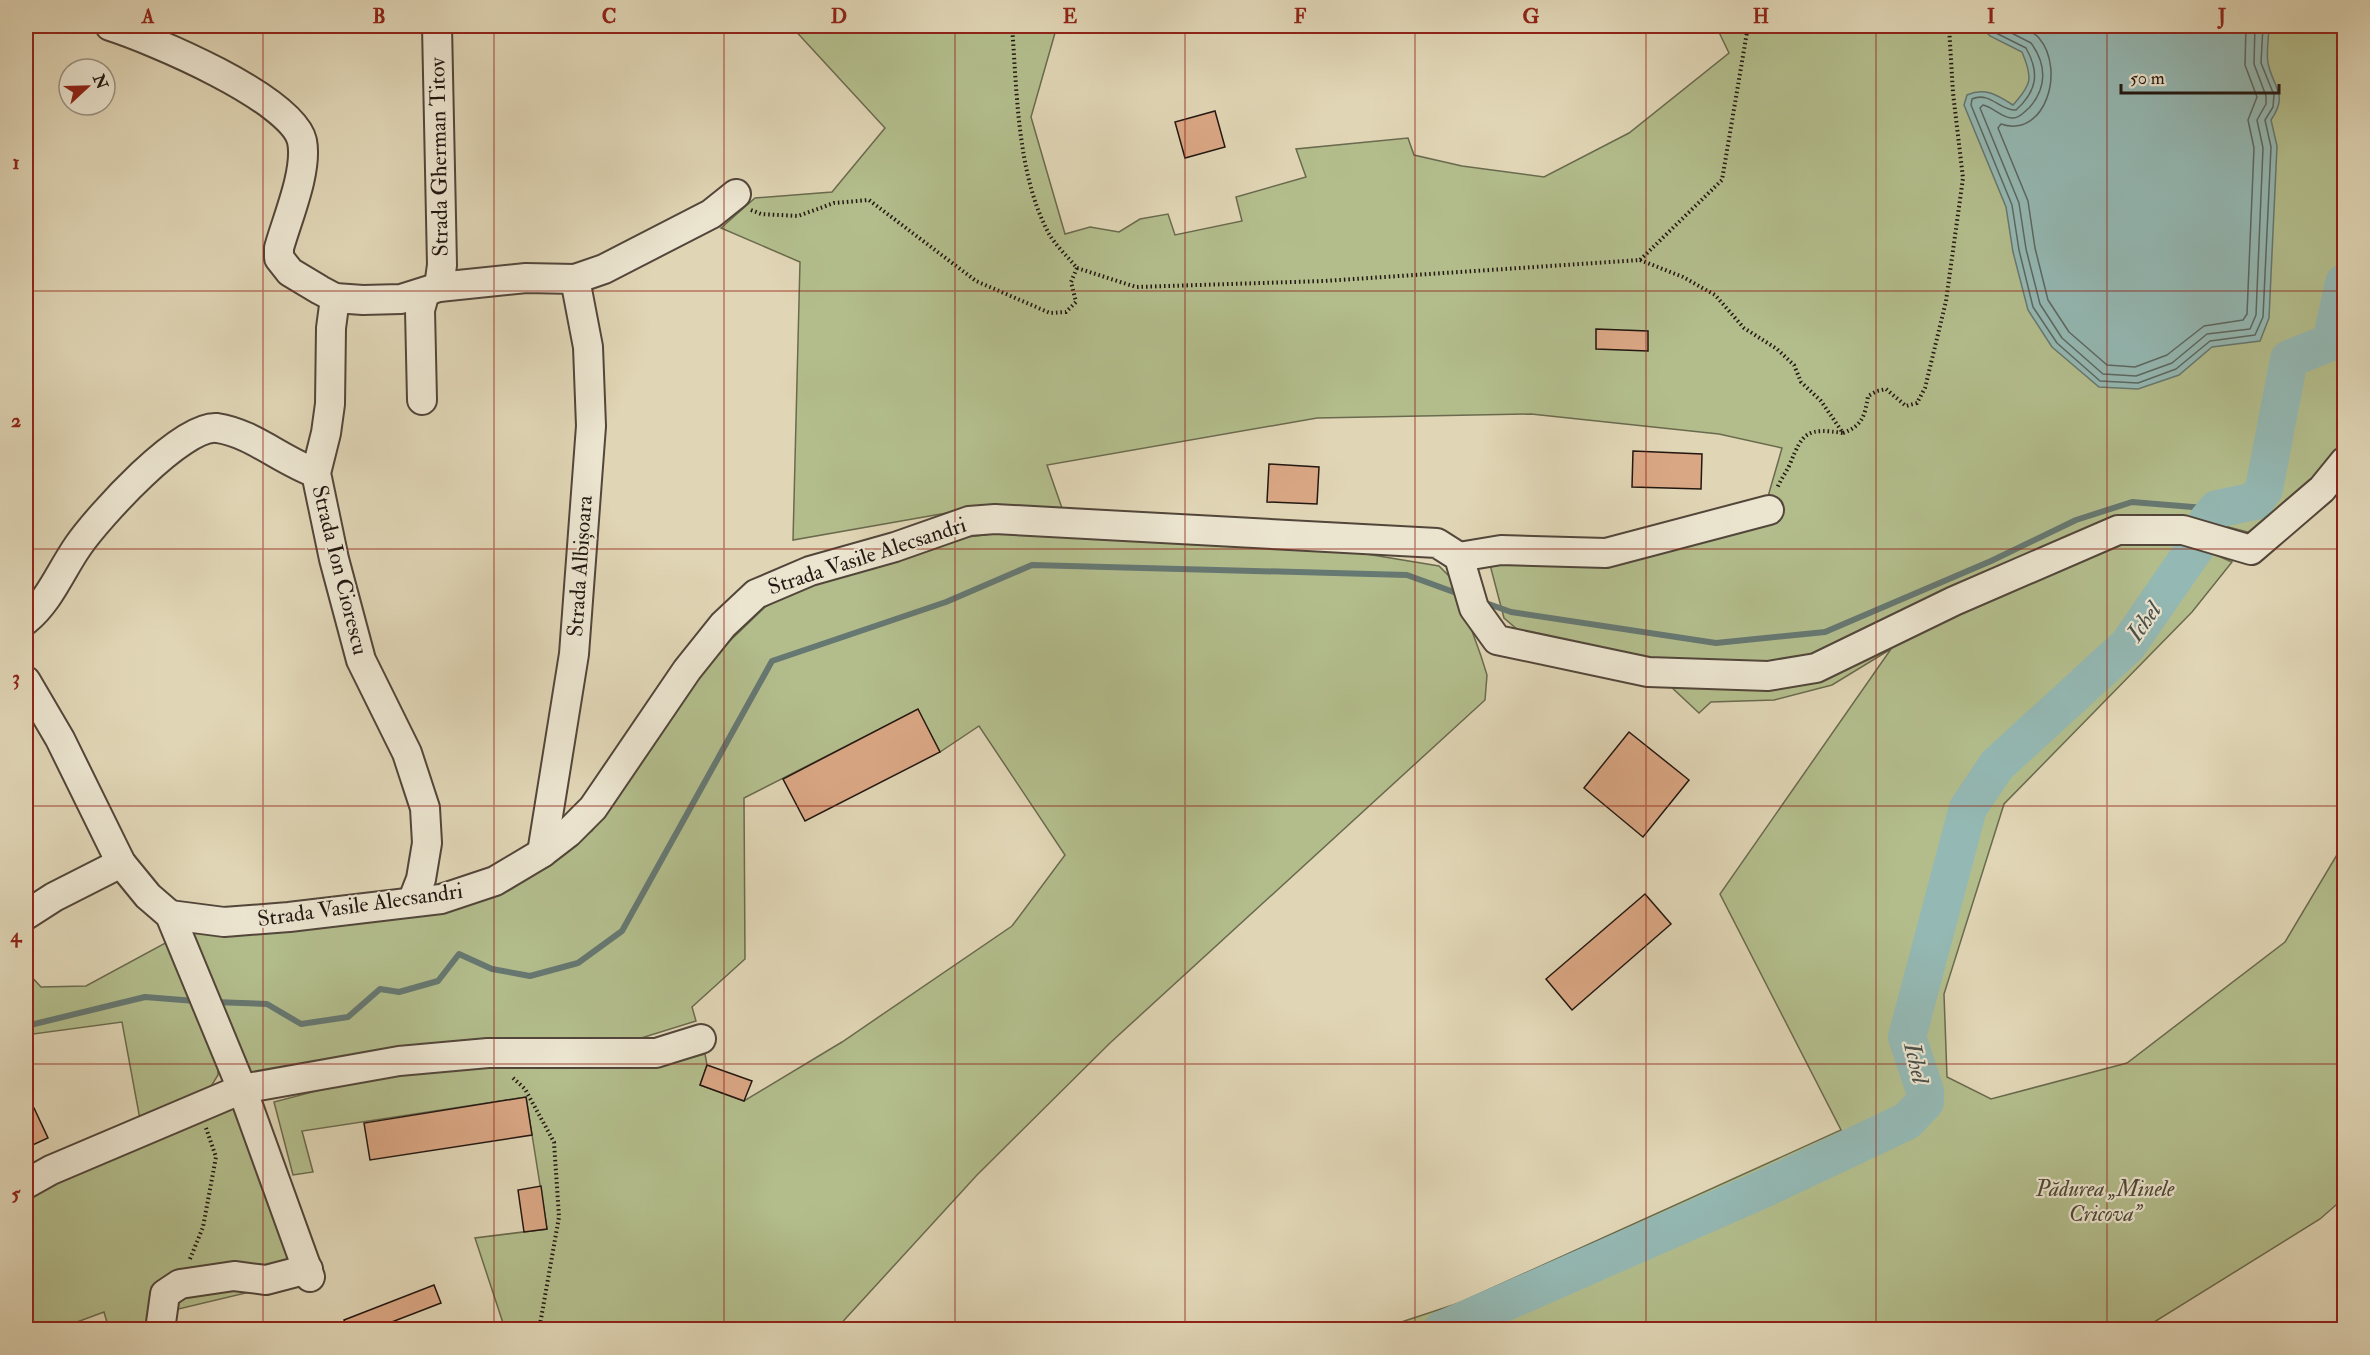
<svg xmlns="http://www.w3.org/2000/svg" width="2370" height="1355" font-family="'IM FELL Double Pica',serif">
  <rect width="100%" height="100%" fill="#e0d5b5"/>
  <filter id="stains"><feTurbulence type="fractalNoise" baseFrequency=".00333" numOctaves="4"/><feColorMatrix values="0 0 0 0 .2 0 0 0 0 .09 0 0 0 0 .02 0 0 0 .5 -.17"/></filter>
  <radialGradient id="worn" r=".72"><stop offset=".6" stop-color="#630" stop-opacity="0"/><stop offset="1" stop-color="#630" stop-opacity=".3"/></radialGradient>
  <g fill="#b3bd8c" stroke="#6a6a4e" stroke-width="1.5">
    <path d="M791,26H1057L1031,117L1065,234L1090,227L1119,232L1140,219L1168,214L1175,235L1242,221L1236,197L1306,177L1296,149L1408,138L1414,155L1462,166L1544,177L1629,133L1729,53L1716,26H2344V450L2255,534L2194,518L2140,515L2087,531L1786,666L1705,668L1525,636L1504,618L1489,561L1604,562L1767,500L1782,448L1719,434L1531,414L1317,418L1047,465L1062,508H975L793,540L800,262L721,228L755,198L832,192L885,128Z"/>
    <path d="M1031,529L1336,549L1439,566L1454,581L1481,656L1487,675L1485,700L1110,1043L977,1175L836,1329H505L475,1238L547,1229L526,1097L302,1131L313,1172L293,1175L274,1102L362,1079L467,1066H656L705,1054L707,1065L700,1085L744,1101L842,1042L1012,926L1065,855L979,726L940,752L917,710L744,798L745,959L692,1007L696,1021L638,1039L248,1082L186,931L518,879L592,831L648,744L711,659L765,607L799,586L967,537Z"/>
    <path d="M2177,538L2232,562L2192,612L2004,804L1944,994L1947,1077L1991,1099L2127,1063L2285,942L2344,843V1198L2320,1219L2143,1329L1377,1330L1459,1303L1841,1130L1720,894L1891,649L1832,685L1774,700L1711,702L1699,713L1667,683L1777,688L2118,543Z"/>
    <path d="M169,941L218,1058V1075L207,1093L141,1125L122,1022L26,1035V971L41,987L86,986Z"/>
    <path d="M226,1101L238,1110L300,1280L174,1310L173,1329H109L104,1312L58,1329H26V1194Z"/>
  </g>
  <path fill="#94b8b3" stroke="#667872" stroke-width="1.5" d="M1980,26H2269C2269,37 2266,52 2268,63C2273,88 2289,94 2271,120L2277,146L2269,318L2260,341L2212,347L2179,375L2138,389L2099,387L2052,347L2028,310L2013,252L2006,207L1964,105L1967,95C1985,87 1997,95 2013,105C2032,84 2033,78 2022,52L1990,36Z"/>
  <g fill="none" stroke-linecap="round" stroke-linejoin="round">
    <g stroke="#5b6862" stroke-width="1.5">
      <path d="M1988,26L1994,32L2026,48C2040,73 2037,91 2016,110C2000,111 1990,91 1972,99L1971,105L2012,205L2019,250L2033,307L2057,343L2100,381L2138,383L2176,369L2210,341L2255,335L2263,317L2271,147L2265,120L2273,107L2274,95L2261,63L2263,26"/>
      <path d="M1998,26L2031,43C2047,65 2047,88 2029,108C2024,112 2020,118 2013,118C2003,119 1993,107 1983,105L1980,108L2019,203L2026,249L2040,304L2062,338L2103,374L2136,376L2172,363L2207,334L2250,329L2256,315L2263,148L2257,120L2266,104V96L2254,64L2255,26"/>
      <path d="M2019,26C2026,29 2034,32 2039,38C2066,70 2045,139 2001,124L1998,128L2028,201L2035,248L2048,300L2069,332L2107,365L2135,367L2167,355L2204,326L2243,320L2247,314L2254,148L2248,120L2257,97L2245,65L2246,26"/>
    </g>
    <g stroke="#667872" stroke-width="6">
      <path d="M1483,602L1511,612L1716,643L1825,632L1991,561L2076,520L2132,502L2217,509"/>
      <path d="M214,1002L267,1004L301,1024L348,1017L380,989L399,992L438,981L459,954L492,969L530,976L578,963L622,931L772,661L946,602L1032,565L1407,575L1462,595"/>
      <path d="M26,1026L145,997L195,1001"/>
    </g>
    <g stroke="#94b8b3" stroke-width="38">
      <path d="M2208,520L2217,509L2255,501L2264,489L2289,359L2331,342L2344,283"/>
      <path d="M1442,1330L1763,1189L1907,1121L1925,1102V1091L1907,1037L1968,808L1997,765L2128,645L2195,548"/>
    </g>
  </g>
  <g fill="#daa784" stroke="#221711" stroke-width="1.5">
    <path d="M1215,111L1225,147L1185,158L1175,122Z"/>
    <path d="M1596,329L1648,331V351L1596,349Z"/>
    <path d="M1633,451L1702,454L1701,489L1632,487Z"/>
    <path d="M1269,464L1319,467L1317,504L1267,502Z"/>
    <path d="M918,709L940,752L805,821L783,779Z"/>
    <path d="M1629,732L1689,780L1643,837L1584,788Z"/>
    <path d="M1645,894L1671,924L1572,1010L1546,979Z"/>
    <path d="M707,1065L752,1081L744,1101L700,1085Z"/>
    <path d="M526,1097L532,1135L370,1160L364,1123Z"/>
    <path d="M34,1108L48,1138L26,1148V1112Z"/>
    <path d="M541,1186L547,1229L524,1232L518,1190Z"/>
    <path d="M434,1285L441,1303L371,1330H347L344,1320Z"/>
  </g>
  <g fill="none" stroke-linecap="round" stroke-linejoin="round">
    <defs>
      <g id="minor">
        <path d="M110,26C151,39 292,98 302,141C308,171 287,219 279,248V258L290,272L320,290L335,298L363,300L401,299L439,287L526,278L575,279L604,269L711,214L736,194"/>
        <path d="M437,26L442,265L439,287"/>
        <path d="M335,298L331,328L330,404L326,433L316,473L334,559L361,660L407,753L425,808L427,843L421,879L412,902"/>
        <path d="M422,400L420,310L425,292"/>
        <path d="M1459,557L1501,550L1606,553L1769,510"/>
        <path d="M26,620C50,600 60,572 78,546C98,517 182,424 217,428C252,433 282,461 316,473"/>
        <path d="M26,681L60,739L121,863L148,896L170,915L242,1089L310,1277"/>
        <path d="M542,853L574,654L591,426L588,347L575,279"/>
        <path d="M26,915L54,897L121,863"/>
        <path d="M170,915L224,922L289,917L441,899L495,881L542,853L568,833L593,808L687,670L723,625L756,594L810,571L895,547L969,521L995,519L1437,543L1459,557L1474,608L1497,640L1648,672L1768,676L1816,668L1954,601L2118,530H2183L2251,550L2322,489L2344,462"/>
        <path d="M26,1184L51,1170L242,1089L399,1061L488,1053H656L701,1039"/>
        <path d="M160,1330L165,1294L180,1284L234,1276L266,1280L308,1269"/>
      </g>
    </defs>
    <use href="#minor" stroke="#52463a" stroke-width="32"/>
    <g stroke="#221711" stroke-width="4" stroke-dasharray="1.5 3" stroke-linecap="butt">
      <path d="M751,210L761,214L798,216L834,203L869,200L976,281L1050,313L1066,312L1076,302L1071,282L1077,268C1068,257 1055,245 1048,232C1017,173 1017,91 1012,26"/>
      <path d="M1640,260L1683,277L1715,295L1744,328L1777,349L1794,365L1801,382L1821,401L1843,433C1808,428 1803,431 1790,464C1786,473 1780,480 1777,489"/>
      <path d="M1077,268L1136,287L1324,281L1640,260L1722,180L1748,26"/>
      <path d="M1843,433C1862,426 1865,416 1868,396L1877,391L1886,389L1906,406L1917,403L1925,388L1946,301L1963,178L1953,93L1949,26"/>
      <path d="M513,1078L525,1089L554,1142L559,1217L539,1330"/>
      <path d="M190,1259L203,1227L216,1157L206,1128"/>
    </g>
    <use href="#minor" stroke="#ebe4cf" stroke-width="28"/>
  </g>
  <path fill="none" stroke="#8f2418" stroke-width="1.5" stroke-opacity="0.55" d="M263,26V1330M494,26V1330M724,26V1330M955,26V1330M1185,26V1330M1415,26V1330M1646,26V1330M1876,26V1330M2107,26V1330M26,291H2344M26,549H2344M26,806H2344M26,1064H2344"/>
  <g text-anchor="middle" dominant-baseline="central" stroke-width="4.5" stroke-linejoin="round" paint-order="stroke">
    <g font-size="22" fill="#221711" stroke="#ebe4cf">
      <text transform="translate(439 157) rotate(-91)">Strada Gherman Titov</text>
      <text transform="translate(867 556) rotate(-18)">Strada Vasile Alecsandri</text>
      <text transform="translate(580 566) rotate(-86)">Strada Albișoara</text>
      <text transform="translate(340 570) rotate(76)">Strada Ion Ciorescu</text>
      <text transform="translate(360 905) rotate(-8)">Strada Vasile Alecsandri</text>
    </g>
    <g font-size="22" font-style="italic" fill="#4e4936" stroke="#ebe4cf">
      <text x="2105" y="1189">Pădurea „Minele<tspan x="2105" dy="25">Cricova”</tspan></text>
    </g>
    <g font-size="24" font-style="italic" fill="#4a4f4a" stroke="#ebe4cf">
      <text transform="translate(2144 622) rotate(-55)">Ichel</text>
      <text transform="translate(1916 1063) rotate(77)">Ichel</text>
    </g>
  </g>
  <rect width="2370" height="1355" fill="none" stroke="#e0d5b5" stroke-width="66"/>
  <g transform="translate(87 87) rotate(68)"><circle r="28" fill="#ebe4cf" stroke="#9b9283" stroke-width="1.5"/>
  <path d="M0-4.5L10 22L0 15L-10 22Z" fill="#8f2418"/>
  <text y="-9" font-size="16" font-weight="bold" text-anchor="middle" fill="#221711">N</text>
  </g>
  <path d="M2121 84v9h158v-9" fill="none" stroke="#221711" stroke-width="3"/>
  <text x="2130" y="84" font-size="18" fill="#221711" stroke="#ebe4cf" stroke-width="4.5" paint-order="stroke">50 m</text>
  <rect x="33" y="33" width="2304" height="1289" fill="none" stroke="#8f2418" stroke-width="2"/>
  <g font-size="20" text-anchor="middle" font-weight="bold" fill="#8f2418">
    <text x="148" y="23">A</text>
    <text x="379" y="23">B</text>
    <text x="609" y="23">C</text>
    <text x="839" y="23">D</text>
    <text x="1070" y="23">E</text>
    <text x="1300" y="23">F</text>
    <text x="1531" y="23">G</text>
    <text x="1761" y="23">H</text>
    <text x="1991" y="23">I</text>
    <text x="2222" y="23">J</text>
    <text x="16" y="169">1</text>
    <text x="16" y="427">2</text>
    <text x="16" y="684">3</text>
    <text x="16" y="942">4</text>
    <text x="16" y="1200">5</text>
  </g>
  <rect width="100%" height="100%" filter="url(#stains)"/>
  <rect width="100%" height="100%" fill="url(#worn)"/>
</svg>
